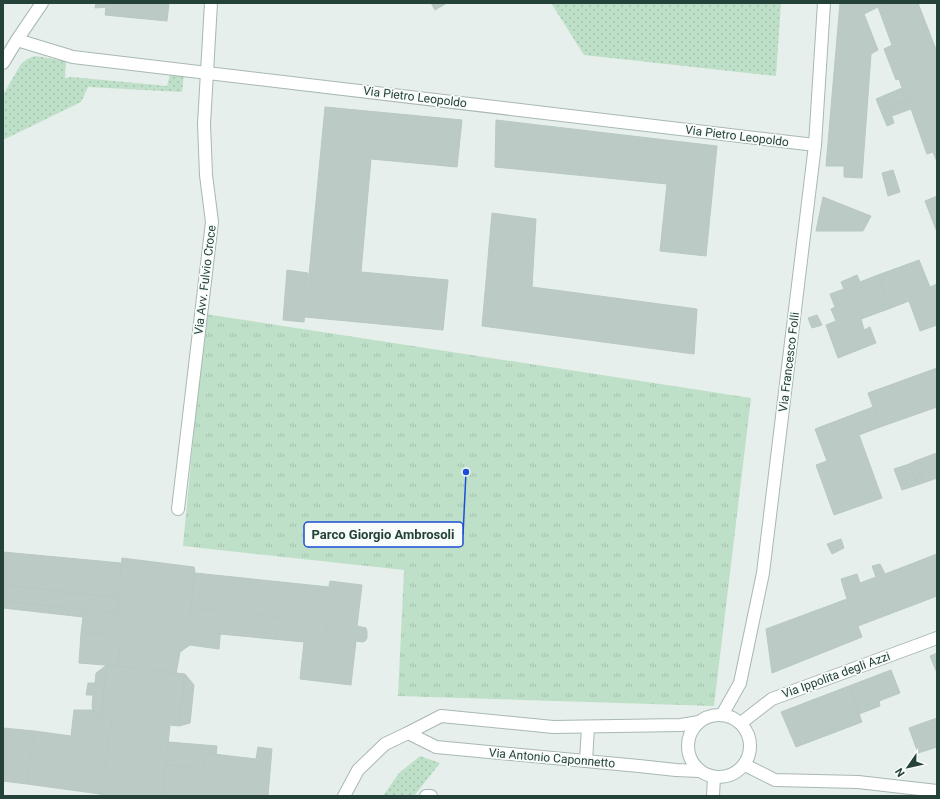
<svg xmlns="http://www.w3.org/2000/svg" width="940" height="799" font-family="Roboto,sans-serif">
  <defs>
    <pattern id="grass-dots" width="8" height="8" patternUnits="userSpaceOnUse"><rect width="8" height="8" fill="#bfe0c8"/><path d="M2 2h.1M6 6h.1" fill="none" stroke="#a4c1ad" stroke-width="1.8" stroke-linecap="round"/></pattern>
    <pattern id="park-tufts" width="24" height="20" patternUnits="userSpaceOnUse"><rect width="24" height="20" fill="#bfe0c8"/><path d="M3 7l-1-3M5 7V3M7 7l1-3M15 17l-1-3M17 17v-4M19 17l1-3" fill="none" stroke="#a4c1ad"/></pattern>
  </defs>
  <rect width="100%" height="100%" fill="#e6efeb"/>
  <g fill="url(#grass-dots)">
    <path d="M551,3H781L776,76L584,55Z"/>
    <path d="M35,56L66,61L65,78L72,77L167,86L171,71L184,73L182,92L88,87L81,102L3,140V95L21,64L27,59Z"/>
    <path d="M420,756L440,763L414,796H383L399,773Z"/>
  </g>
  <path fill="url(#park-tufts)" d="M205,314L751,398L714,706L398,696L404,570L183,546Z"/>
  <g fill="#bbcac4" stroke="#b8c9c2">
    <path d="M96,3H169L167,21L105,15L106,7L95,8Z"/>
    <path d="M431,3H447L435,10Z"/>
    <path d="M840,3H876L878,7L864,14L878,50L871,54L862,178L844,177V166H826Z"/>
    <path d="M876,3H889L878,7Z"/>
    <path d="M889,3H918L937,52V65L896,80L884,49L892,45L878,7Z"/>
    <path d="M937,65V89L906,100L899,79Z"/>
    <path d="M902,88L906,100L889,107L894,123L887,126L876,99Z"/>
    <path d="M937,89V162L933,152L927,154L911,109L892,116L889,107Z"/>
    <path d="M325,107L462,120L457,167L371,159L361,272L448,280L443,330L305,317Z"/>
    <path d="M496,120L717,146L706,256L660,251L667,184L495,167Z"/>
    <path d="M893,170L900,192L888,196L882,173Z"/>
    <path d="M937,196V232L925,201Z"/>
    <path d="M823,197L871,216L863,231H816Z"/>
    <path d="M492,213L536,219L532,287L697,309L694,354L482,326Z"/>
    <path d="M919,260L930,287L937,284V325L920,331L909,301L891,308L878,275Z"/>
    <path d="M287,270L308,273L304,322L283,320Z"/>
    <path d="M857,275L860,282L878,275L891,308L861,319L864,330L870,327L876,343L838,358L826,325L836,321L831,309L835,307L830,294L844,289L841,282Z"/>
    <path d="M817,315L822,325L812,328L808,318Z"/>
    <path d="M937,368V407L880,427L868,393Z"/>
    <path d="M873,407L880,427L859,435L882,498L834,515L816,465L827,461L815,429Z"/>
    <path d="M937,453V478L923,483L915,461Z"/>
    <path d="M915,461L923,483L917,485L909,464Z"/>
    <path d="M909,464L917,485L902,490L894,469Z"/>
    <path d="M841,539L844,548L832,554L827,544Z"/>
    <path d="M3,552L121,563L118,598L3,585Z"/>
    <path d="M937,554V596L858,626L862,637L772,673L766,629L847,599L841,579L857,574L860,583L876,577L872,566L880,564L885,574Z"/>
    <path d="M122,558L194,567L195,573L190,620L221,625L219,649L190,645L180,652L176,674L117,666L120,645L111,635L81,633L83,617L86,610L117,613Z"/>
    <path d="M195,573L329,587L330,581L362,585L357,626L366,628L367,632V638L365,641L363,642L356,641L351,685L300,679L304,642L220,634L221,625L325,638L327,623L191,607Z"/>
    <path d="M3,585L118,598L117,613L3,601Z"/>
    <path d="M3,601L86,610L83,617L3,608Z"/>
    <path d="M191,607L327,623L325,638L190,620Z"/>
    <path d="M81,633L111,635L120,645L117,666L79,663Z"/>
    <path d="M937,653V673L930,656Z"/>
    <path d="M107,665L101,717L93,710L92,706L93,695H86L88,683H95L96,673Z"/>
    <path d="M107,665L117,666L185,674L179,726L170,725L163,796H100L112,718L101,717Z"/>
    <path d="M891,670L900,693L879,701L880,706L859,714L849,686Z"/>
    <path d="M185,674L194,685L190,723L179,726Z"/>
    <path d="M849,686L862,722L796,747L781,712Z"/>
    <path d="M74,710H93L101,717L112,718L100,794L27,784L34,731L71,736Z"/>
    <path d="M937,718V747L918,753L909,728Z"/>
    <path d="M3,728L34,731L27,784L3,781Z"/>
    <path d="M168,742L217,746L216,755L205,753L204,769L166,765Z"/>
    <path d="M258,747L272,749L268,796H163L166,765L204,769L205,753L256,759Z"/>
  </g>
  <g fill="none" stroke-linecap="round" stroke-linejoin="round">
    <defs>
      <g id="service">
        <path d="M586,761L588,727"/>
        <path d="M745,765L775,780L858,782L937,791"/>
      </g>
      <g id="pedestrian">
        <path d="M426,796H431"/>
        <path d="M713,796L714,777"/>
      </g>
      <g id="minor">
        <path d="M17,40L73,57L815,145"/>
        <path d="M178,509L212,222L206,175L204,124L211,3"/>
        <circle cx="719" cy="746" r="31"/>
        <path d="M722,715L740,683L763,573L815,145L824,3"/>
        <path d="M741,723L772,699L937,638"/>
        <path d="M408,733L436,747L639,766L676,770L699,771"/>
        <path d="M344,796L358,770L385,744L408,733L441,716L553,727L681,725L699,722"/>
      </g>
      <path id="tertiary" d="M3,63L17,40L42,3"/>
    </defs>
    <use href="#service" stroke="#a8b8b2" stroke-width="14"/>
    <use href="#pedestrian" stroke="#a8b8b2" stroke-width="14"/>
    <use href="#minor" stroke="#a8b8b2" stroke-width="14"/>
    <use href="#tertiary" stroke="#a8b8b2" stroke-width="14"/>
    <use href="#service" stroke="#fff" stroke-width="12"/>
    <use href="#pedestrian" stroke="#fff" stroke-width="12"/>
    <use href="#minor" stroke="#fff" stroke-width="12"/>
    <use href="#tertiary" stroke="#fff" stroke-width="12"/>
  </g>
  <g text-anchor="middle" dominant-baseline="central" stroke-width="3.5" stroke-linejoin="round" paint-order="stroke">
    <g font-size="12" fill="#24423a" stroke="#f7fbf9">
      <text transform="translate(415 97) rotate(7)">Via Pietro Leopoldo</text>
      <text transform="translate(737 136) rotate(7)">Via Pietro Leopoldo</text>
      <text transform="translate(205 280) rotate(-83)">Via Avv. Fulvio Croce</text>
      <text transform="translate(789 362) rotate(-83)">Via Francesco Folli</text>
      <text transform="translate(836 675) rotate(-20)">Via Ippolita degli Azzi</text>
      <text transform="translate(552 758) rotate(5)">Via Antonio Caponnetto</text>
    </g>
  </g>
  <path fill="none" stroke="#1d4ed8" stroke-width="1.5" d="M466 472L463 535"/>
  <circle fill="#1d4ed8" stroke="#f7fbf9" stroke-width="1.5" cx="466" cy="472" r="4"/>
  <rect fill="#f7fbf9" stroke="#1d4ed8" stroke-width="1.5" x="304" y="522" width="159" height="25" rx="4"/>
  <g font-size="13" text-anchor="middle" font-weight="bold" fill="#24423a">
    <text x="383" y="539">Parco Giorgio Ambrosoli</text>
  </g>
  <rect width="940" height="799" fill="none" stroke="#24423a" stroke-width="8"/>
  <g transform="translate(908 767) rotate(236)" stroke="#f7fbf9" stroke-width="3" paint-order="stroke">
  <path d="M0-3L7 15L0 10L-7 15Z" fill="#24423a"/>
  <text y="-6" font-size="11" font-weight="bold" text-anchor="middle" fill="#24423a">N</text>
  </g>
</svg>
